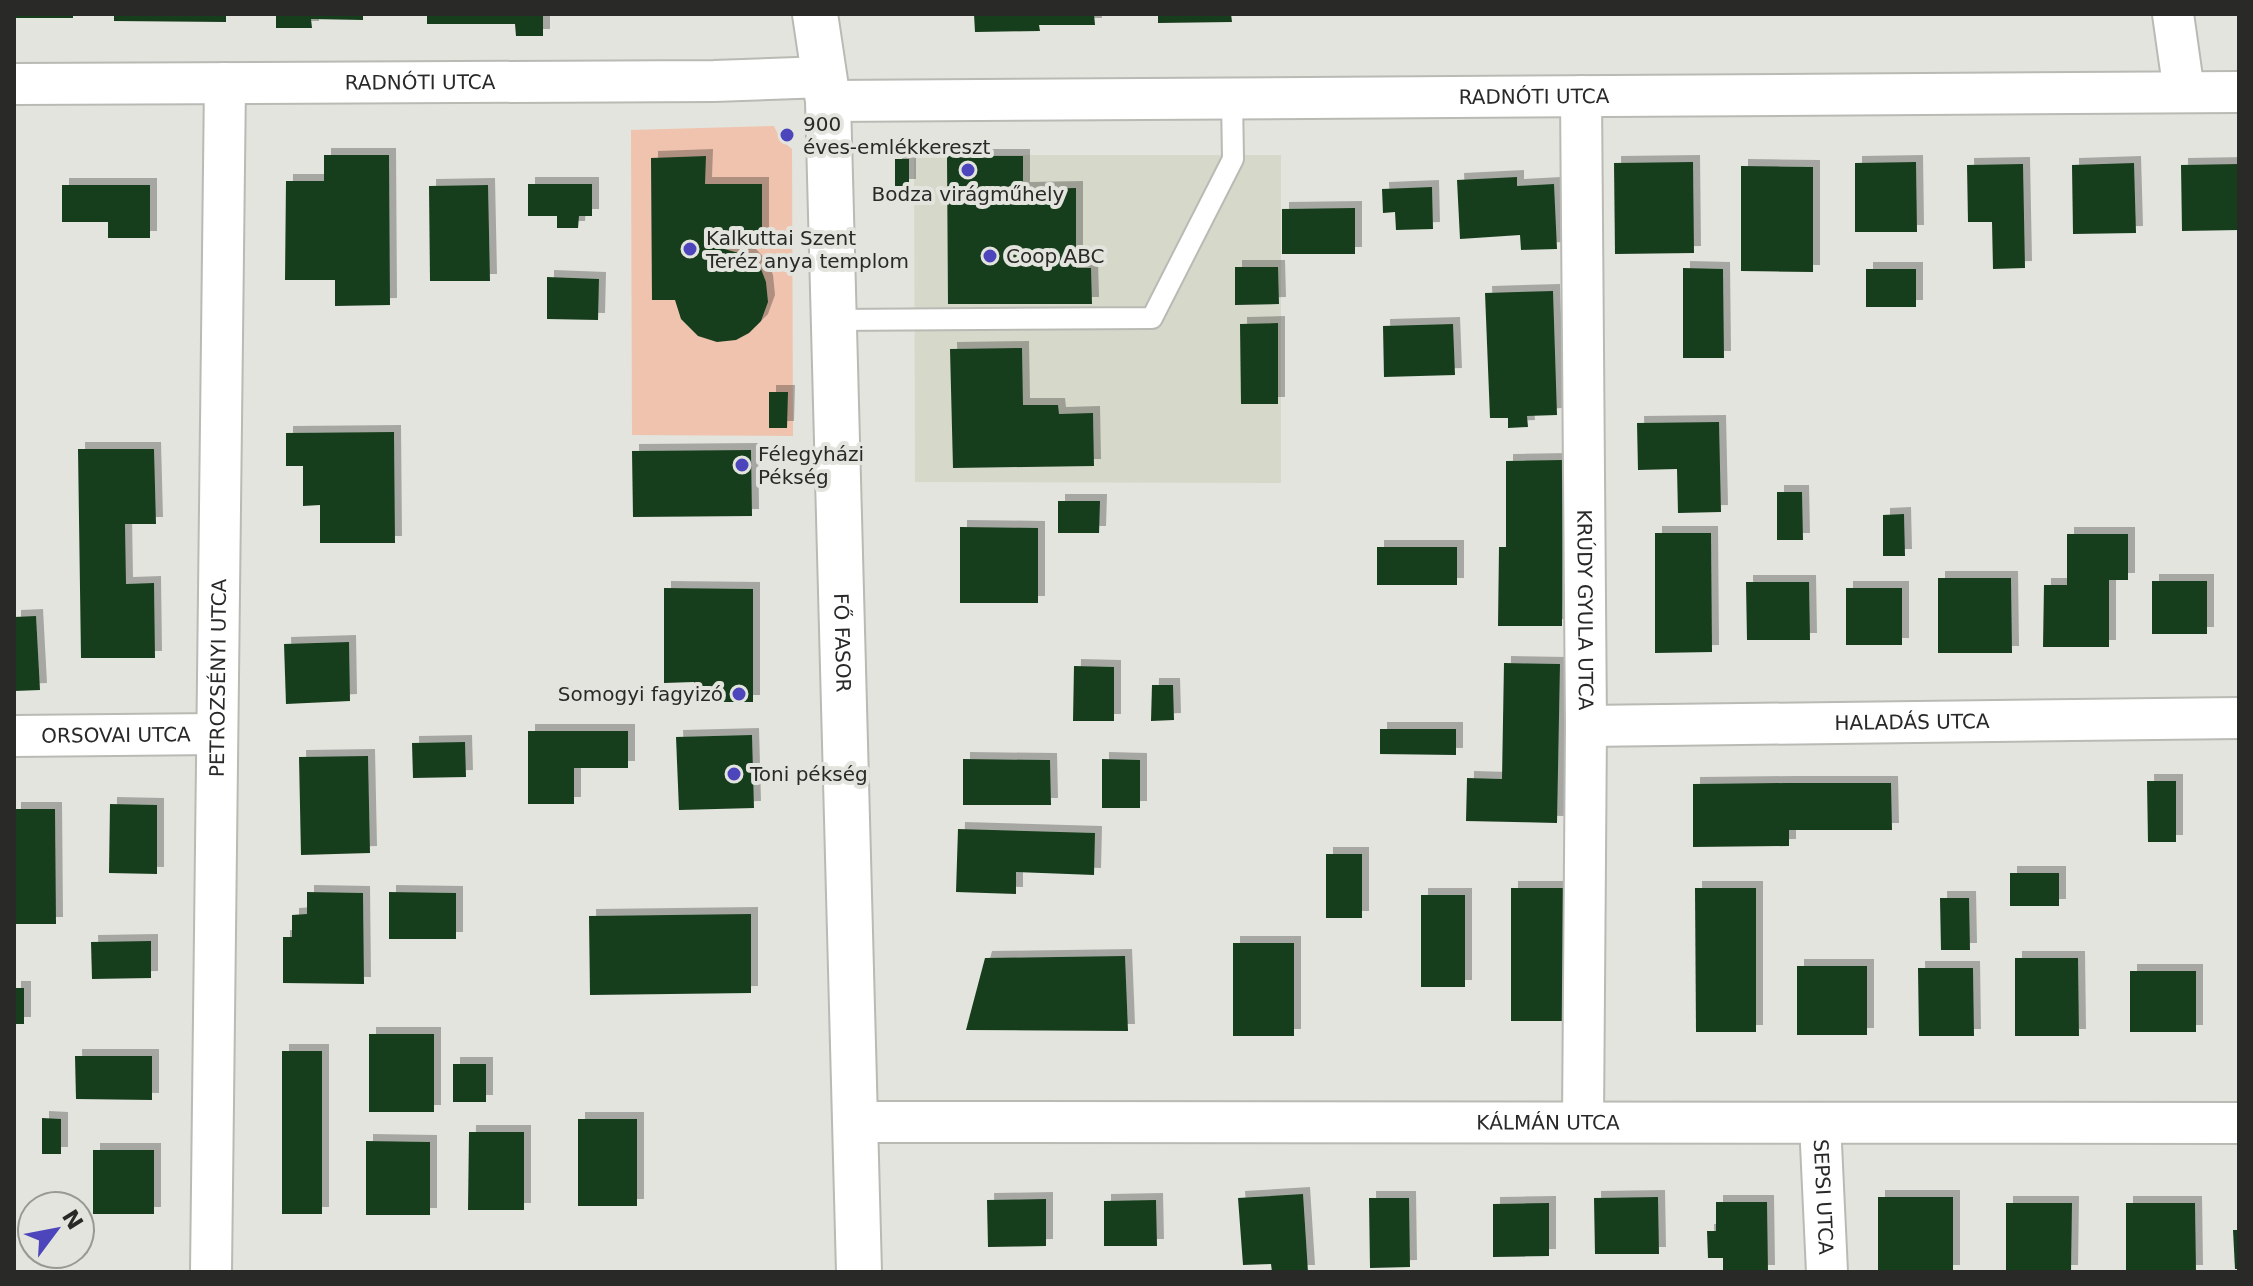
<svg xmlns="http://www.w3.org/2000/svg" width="2253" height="1286" font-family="'DejaVu Sans',sans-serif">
  <defs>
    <filter id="shadow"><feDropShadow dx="7" dy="-7" stdDeviation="0" flood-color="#0004"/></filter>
  </defs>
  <rect width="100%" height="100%" fill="#e3e4dd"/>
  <path fill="#d6d8ca" d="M914,155H1281V483L915,482Z"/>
  <path fill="#efc3ad" d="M774,126L780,139L792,149L793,436L632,435L631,130Z"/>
  <g fill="#193d1e" filter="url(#shadow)">
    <rect x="14" y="14" width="59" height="4"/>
    <path d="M114,14H226V22L114,21Z"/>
    <path d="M276,14H363V20L311,19L312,28H276Z"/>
    <path d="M427,14H543V36H516L515,24H427Z"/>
    <path d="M974,14H1094L1095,25H1039L1040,31L975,32Z"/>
    <path d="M1158,14H1231L1232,22L1158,23Z"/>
    <path d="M324,155H389L390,305L335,306V280H285L286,181H324Z"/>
    <path d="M706,156L705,184H762V235H720L721,248L749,256L761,269L766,282L768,302L761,321L749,333L736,340L717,342L698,336L681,319L675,300H652L651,158Z"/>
    <path d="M947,156H1023V189L1076,188V268H1091L1092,304H948Z"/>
    <rect x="895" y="159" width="14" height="27"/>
    <path d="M1693,162L1694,253L1615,254L1614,163Z"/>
    <path d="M1916,162L1917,232H1855V163Z"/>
    <path d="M2134,163L2136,233L2073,234L2072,165Z"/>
    <path d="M2023,164L2025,268L1993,269L1992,222H1968L1967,165Z"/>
    <path d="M2239,164V230L2182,231L2181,165Z"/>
    <path d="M1741,166L1813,167V272L1741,271Z"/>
    <path d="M1517,177V186L1554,184L1557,249L1521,250L1520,235L1460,239L1457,180Z"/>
    <path d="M528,184H592V216H579L578,228H557V216H528Z"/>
    <path d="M62,185H150V238H108V222H62Z"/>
    <path d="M488,185L490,281H430L429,186Z"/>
    <path d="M1432,187L1433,229L1396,230L1395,212L1383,213L1382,189Z"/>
    <path d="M1355,208V254H1282V209Z"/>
    <path d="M1235,267H1278L1279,304L1235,305Z"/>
    <path d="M1683,268L1723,269L1724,358H1683Z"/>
    <rect x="1866" y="269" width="50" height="38"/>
    <path d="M547,277L599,279L598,320L547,319Z"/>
    <path d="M1553,291L1557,415L1527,416L1528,427L1508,428V418H1490L1485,293Z"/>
    <path d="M1278,323V404H1241L1240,324Z"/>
    <path d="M1453,324L1455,375L1384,377L1383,326Z"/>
    <path d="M1022,348L1023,405H1058L1059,414L1093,413L1094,466L953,468L950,349Z"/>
    <path d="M769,392H788L787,428H769Z"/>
    <path d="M1719,422L1721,512L1678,513L1677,469L1638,470L1637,423Z"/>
    <path d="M394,432L395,543H320V505L303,506V466H286V433Z"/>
    <path d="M78,449H154L156,524H125L126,584L154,583L155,658H81Z"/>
    <path d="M751,450L752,516L633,517L632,451Z"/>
    <path d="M1563,460L1562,626H1498L1499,547H1506V461Z"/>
    <path d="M1777,492H1802L1803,540H1777Z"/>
    <path d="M1058,501H1100L1099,533H1058Z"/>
    <path d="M1904,514L1905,556H1883V515Z"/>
    <path d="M960,527L1038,528V603H960Z"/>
    <path d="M1655,533H1711L1712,652L1655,653Z"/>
    <path d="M2067,534H2128V580H2109V647H2043L2044,585H2067Z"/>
    <rect x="1377" y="547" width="80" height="38"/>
    <path d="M1938,578H2011L2012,653H1938Z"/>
    <rect x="2152" y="581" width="55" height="53"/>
    <path d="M1746,582H1809L1810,640H1747Z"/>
    <path d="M664,588L753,589V702H694V682L664,683Z"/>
    <rect x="1846" y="588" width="56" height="57"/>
    <path d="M36,616L40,690L14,691V617Z"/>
    <path d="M349,642L350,701L286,704L284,644Z"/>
    <path d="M1504,663L1560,664L1557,823L1466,821L1467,778L1502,779Z"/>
    <path d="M1074,666L1114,667V721H1073Z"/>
    <path d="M1152,685H1173L1174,720L1151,721Z"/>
    <path d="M1380,729H1456V755L1380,754Z"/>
    <path d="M528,731H628V768H574V804H528Z"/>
    <path d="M752,735L754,808L679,810L676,737Z"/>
    <path d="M465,742L466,777L413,778L412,743Z"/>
    <path d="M368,756L370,853L301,855L299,757Z"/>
    <path d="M963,759L1050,760L1051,805H963Z"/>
    <path d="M1102,759L1140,760V808H1102Z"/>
    <path d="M2147,781H2176V842H2148Z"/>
    <path d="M1788,783H1891L1892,830H1789V846L1693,847V784Z"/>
    <path d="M110,804L157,805V874L109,873Z"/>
    <path d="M14,809H55L56,924H14Z"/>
    <path d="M958,829L1095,833L1094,875L1016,872V894L956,892Z"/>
    <rect x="1326" y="854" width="36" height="64"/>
    <rect x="2010" y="873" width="49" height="33"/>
    <rect x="1511" y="888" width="53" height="133"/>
    <path d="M1695,888H1756V1032H1696Z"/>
    <path d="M307,892L363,893L364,984L283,983V937H292V915L307,914Z"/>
    <path d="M389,892L456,893V939H389Z"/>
    <rect x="1421" y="895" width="44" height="92"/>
    <path d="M1940,898H1969L1970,950H1941Z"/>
    <path d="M751,914V993L590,995L589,916Z"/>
    <path d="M151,941V978L92,979L91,942Z"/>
    <rect x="1233" y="943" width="61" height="93"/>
    <path d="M1125,956L1128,1031L966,1030L985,958Z"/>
    <path d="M2015,958H2078L2079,1036H2015Z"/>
    <rect x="1797" y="966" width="70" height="69"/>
    <path d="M1918,968H1973L1974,1036H1919Z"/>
    <rect x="2130" y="971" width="66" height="61"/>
    <rect x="14" y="988" width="10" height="36"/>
    <rect x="369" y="1034" width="65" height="78"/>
    <rect x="282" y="1051" width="40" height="163"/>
    <path d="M75,1056H152V1100L76,1099Z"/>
    <rect x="453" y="1064" width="33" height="38"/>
    <path d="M42,1118L61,1119V1154H42Z"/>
    <rect x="578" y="1119" width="59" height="87"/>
    <path d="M469,1132H524V1210H468Z"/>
    <path d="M366,1141L430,1142V1215H366Z"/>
    <rect x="93" y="1150" width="61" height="64"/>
    <path d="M1303,1194L1308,1272H1272L1271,1264L1243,1265L1238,1198Z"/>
    <path d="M1658,1197L1659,1254H1595L1594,1198Z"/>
    <rect x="1878" y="1197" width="75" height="75"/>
    <path d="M1369,1198H1409L1410,1267L1370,1268Z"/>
    <path d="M1046,1199V1246L988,1247L987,1200Z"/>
    <path d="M1156,1200L1157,1246H1104V1201Z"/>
    <path d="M1716,1202H1767L1768,1272H1723V1258H1708L1707,1231H1716Z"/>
    <path d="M1549,1203V1256L1493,1257V1204Z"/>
    <path d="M2006,1203H2072L2071,1272H2006Z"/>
    <path d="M2126,1203H2195L2196,1272H2126Z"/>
    <path d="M2233,1230H2239V1269H2235Z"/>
  </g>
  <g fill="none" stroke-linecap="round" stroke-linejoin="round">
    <defs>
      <path id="lane" d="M834,320L1152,318L1233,159L1232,98"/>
      <g id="street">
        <path d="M2173,14L2184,92"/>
        <path id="s1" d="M14,84L714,81L825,77"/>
        <path id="s2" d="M1581,96L1586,726L1583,1122"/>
        <path id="s3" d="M828,101L2239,92"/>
        <path id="s4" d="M1586,726L2239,718"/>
        <path id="s5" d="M14,736L217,734"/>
        <path id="s6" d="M856,1122L2239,1123"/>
        <path id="s7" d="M1820,1123L1827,1272"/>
        <path id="s8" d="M211,1272L225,83"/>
      </g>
      <g id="secondary">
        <path id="s9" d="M815,14L828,101L859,1272"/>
      </g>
    </defs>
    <use href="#lane" stroke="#b9bab4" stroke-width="24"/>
    <use href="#street" stroke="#b9bab4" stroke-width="44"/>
    <use href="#secondary" stroke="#b9bab4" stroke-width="48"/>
    <use href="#lane" stroke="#fff" stroke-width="20"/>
    <use href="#street" stroke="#fff" stroke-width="40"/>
    <use href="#secondary" stroke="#fff" stroke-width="44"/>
  </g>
  <g fill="#4c45bb" stroke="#e3e4dd" stroke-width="3">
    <circle cx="787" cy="135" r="8"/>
    <circle cx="968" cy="170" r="8"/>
    <circle cx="690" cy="249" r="8"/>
    <circle cx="990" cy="256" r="8"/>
    <circle cx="742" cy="465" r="8"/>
    <circle cx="739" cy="694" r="8"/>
    <circle cx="734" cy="774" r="8"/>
  </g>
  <g text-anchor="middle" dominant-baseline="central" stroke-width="8" stroke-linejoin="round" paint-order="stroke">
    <g font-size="20" fill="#292927" stroke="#e3e4dd">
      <text stroke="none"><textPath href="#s1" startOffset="406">RADNÓTI UTCA</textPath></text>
      <text stroke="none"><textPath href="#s3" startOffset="706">RADNÓTI UTCA</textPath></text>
      <text stroke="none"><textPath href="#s2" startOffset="514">KRÚDY GYULA UTCA</textPath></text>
      <text stroke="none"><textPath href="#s9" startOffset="630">FŐ FASOR</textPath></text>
      <text stroke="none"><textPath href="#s8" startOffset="594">PETROZSÉNYI UTCA</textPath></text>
      <text stroke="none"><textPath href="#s4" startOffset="326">HALADÁS UTCA</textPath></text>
      <text stroke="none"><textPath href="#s5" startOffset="102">ORSOVAI UTCA</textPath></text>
      <text stroke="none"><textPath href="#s6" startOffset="692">KÁLMÁN UTCA</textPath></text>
      <text stroke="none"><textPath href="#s7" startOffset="74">SEPSI UTCA</textPath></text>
    </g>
    <g font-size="20" fill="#292927" stroke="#e3e4dd" text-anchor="start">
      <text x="803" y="124">900<tspan x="803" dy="23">éves-emlékkereszt</tspan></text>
      <text x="968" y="194" text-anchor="middle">Bodza virágműhely</text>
      <text x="706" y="238">Kalkuttai Szent<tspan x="706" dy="23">Teréz anya templom</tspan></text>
      <text x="1006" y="256">Coop ABC</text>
      <text x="758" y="454">Félegyházi<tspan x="758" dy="23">Pékség</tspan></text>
      <text x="723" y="694" text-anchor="end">Somogyi fagyizó</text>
      <text x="750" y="774">Toni pékség</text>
    </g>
  </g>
  <rect width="2253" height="1286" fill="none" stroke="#292927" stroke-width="32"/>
  <g transform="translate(56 1230) rotate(58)"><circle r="38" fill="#e3e4dd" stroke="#999994" stroke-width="2"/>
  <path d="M0-6L14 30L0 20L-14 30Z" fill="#4c45bb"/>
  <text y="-12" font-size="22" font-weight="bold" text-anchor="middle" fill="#292927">N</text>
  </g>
</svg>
